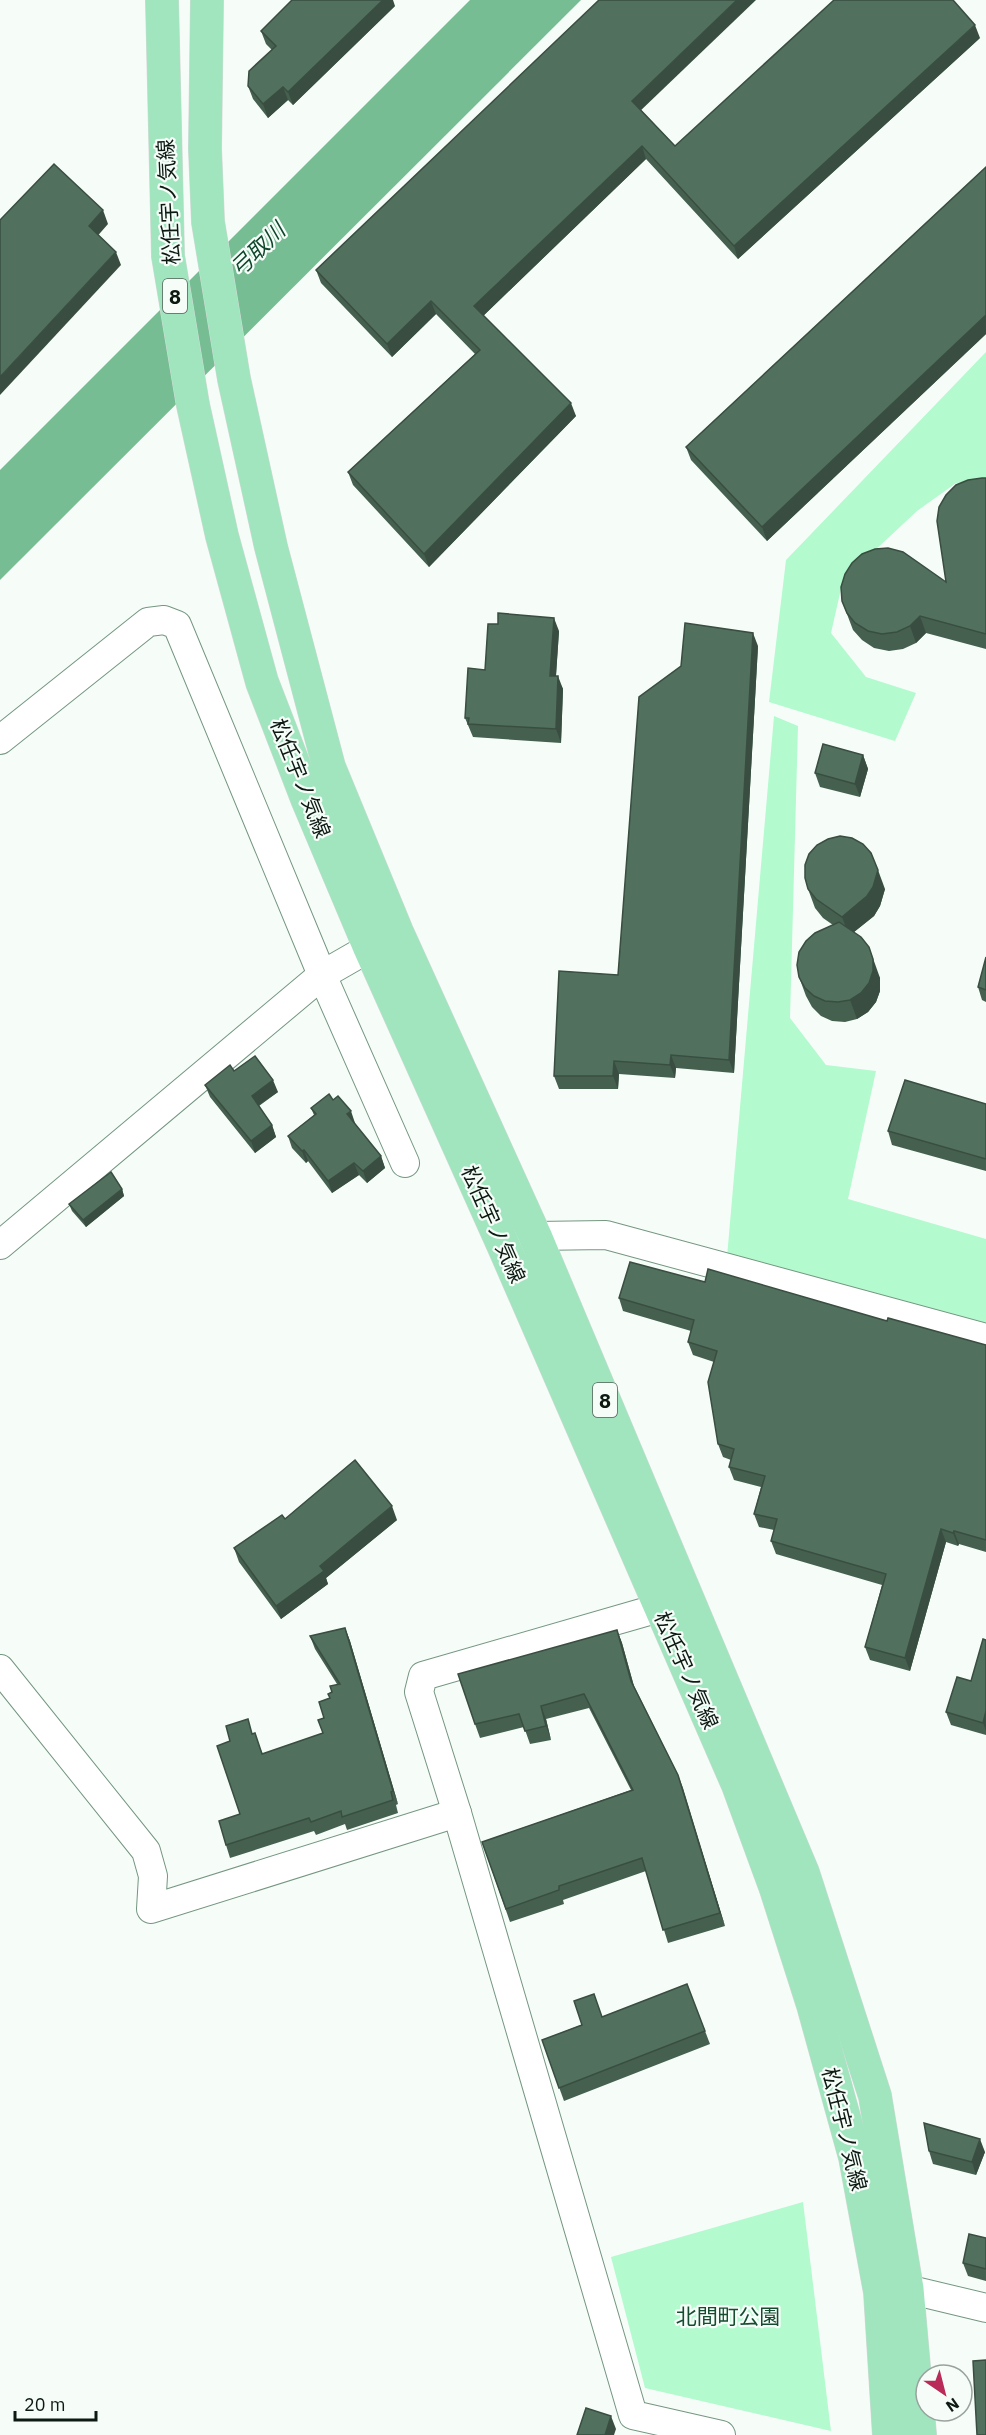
<svg xmlns="http://www.w3.org/2000/svg" width="986" height="2435" font-family="'IBM Plex Sans','Noto Sans JP',sans-serif">
  <rect width="100%" height="100%" fill="#f6fdf9"/>
  <g fill="#b3face">
    <path d="M986,352V480L956,483L917,511L843,580L831,633L866,677L916,693L895,741L769,702L786,560Z"/>
    <path d="M774,716L798,726L790,1018L826,1065L876,1071L848,1199L986,1239V1323L727,1257Z"/>
    <path d="M803,2202L831,2431L645,2388L611,2257Z"/>
  </g>
  <path fill="#76bd93" d="M470,0H581L0,580V470Z"/>
  <g fill="none" stroke-linecap="round" stroke-linejoin="round">
    <defs>
      <g id="minor">
        <path d="M0,740L148,622L164,620L177,625L322,975L405,1163"/>
        <path d="M515,1243L535,1236L606,1235L986,1338"/>
        <path d="M0,1245L322,975L390,936"/>
        <path d="M681,1599L659,1608L423,1676L419,1692L457,1813L633,2415L721,2435"/>
        <path d="M0,1669L146,1851L153,1876L151,1909L457,1813"/>
        <path d="M886,2291L907,2289L986,2308"/>
      </g>
      <g id="primary">
        <path d="M162,0L168,256L193,405L222,536L262,682L308,801L370,948L504,1247L738,1785L776,1889L813,2005L855,2157L880,2292L889,2435"/>
        <path d="M207,0L205,149L208,222L234,379L271,547L329,767L397,932L535,1236L803,1873L875,2096L907,2289L920,2435"/>
      </g>
    </defs>
    <use href="#minor" stroke="#759681" stroke-width="30"/>
    <use href="#primary" stroke="#d8dad9" stroke-width="34"/>
    <use href="#minor" stroke="#fff" stroke-width="28"/>
    <use href="#primary" stroke="#a1e5bf" stroke-width="33"/>
  </g>
  <g fill="#466050">
    <path d="M395,6L293,105L288,100L268,118L253,99L248,86L272,50L266,44L261,31Z"/>
    <path d="M980,38L738,259L646,159L483,316L576,416L429,567L353,485L348,472L475,354L436,314L392,357L321,283L316,270L641,110L675,146Z"/>
    <path d="M986,167V334L767,541L691,460L686,447Z"/>
    <path d="M986,478V649L926,633L916,643L903,649L889,651L874,648L862,640L853,630L842,601L946,582Z"/>
    <path d="M559,631L556,676L563,689L561,743L473,737L465,718L485,670Z"/>
    <path d="M758,646L734,1073L676,1068L675,1078L619,1074L618,1089H559L554,1076L618,975Z"/>
    <path d="M863,755L868,769L860,797L820,787L815,773Z"/>
    <path d="M808,889H885L880,906L874,916L854,932L880,978V991L876,1002L868,1012L857,1019L845,1022L832,1021L821,1016L812,1007L806,996L799,977L833,925L823,918L815,908Z"/>
    <path d="M986,957V1002L982,1000L978,987Z"/>
    <path d="M234,1071L278,1092L259,1106L272,1125L276,1137L255,1153L210,1097L205,1085Z"/>
    <path d="M333,1100L355,1123V1124L381,1156L385,1168L367,1183L359,1175L332,1193L308,1161L306,1163L292,1148L288,1136L314,1115L311,1108Z"/>
    <path d="M986,1104V1171L892,1145L888,1131Z"/>
    <path d="M122,1189L124,1196L86,1227L72,1211L69,1204Z"/>
    <path d="M705,1282L887,1321L986,1345V1552L959,1544L958,1546L946,1542L910,1671L870,1660L865,1647L882,1585L776,1554L771,1541L774,1530L759,1527L754,1514L761,1487L734,1480L729,1467L731,1460L723,1457L718,1444L714,1362L693,1355L688,1342L691,1331L623,1311L619,1298Z"/>
    <path d="M285,1519L397,1520L326,1578L328,1584L281,1619L239,1562L234,1548Z"/>
    <path d="M345,1628L350,1641L398,1804L396,1805L398,1813L347,1830L345,1824L316,1835L314,1831L230,1858L226,1845L240,1814L253,1734L263,1754L323,1733L324,1718L330,1698L337,1684L315,1649L310,1636Z"/>
    <path d="M617,1630L622,1643L634,1686L678,1775L725,1926L668,1943L646,1871L563,1900L564,1904L510,1922L482,1842L631,1790L589,1708L546,1719L551,1740L530,1744L524,1727L480,1738L475,1724Z"/>
    <path d="M986,1640V1735L951,1725L946,1712L971,1681Z"/>
    <path d="M687,1984L710,2044L564,2101L542,2040Z"/>
    <path d="M929,2151L985,2152L976,2175L933,2164Z"/>
    <path d="M986,2238V2281L968,2276L963,2263Z"/>
  </g>
  <g fill="#394e41">
    <path d="M383,0H393L395,6L293,105L288,92Z"/>
    <path d="M737,0H756L637,114L632,101Z"/>
    <path d="M975,25L980,38L738,259L734,246Z"/>
    <path d="M283,87L288,100L268,118L263,104Z"/>
    <path d="M642,146L646,159L479,320L474,306Z"/>
    <path d="M103,210L108,224L94,240L89,226Z"/>
    <path d="M116,252L121,265L0,395V377Z"/>
    <path d="M431,301L436,314L392,357L387,344Z"/>
    <path d="M986,315V334L767,541L762,527Z"/>
    <path d="M571,403L576,416L429,567L424,554Z"/>
    <path d="M920,616L926,633L916,643L910,626Z"/>
    <path d="M554,618L559,631L555,689L550,676Z"/>
    <path d="M753,633L758,646L734,1073L729,1060Z"/>
    <path d="M558,676L563,689L561,743L556,729Z"/>
    <path d="M863,755L868,769L860,797L855,784Z"/>
    <path d="M878,870L885,889L880,906L874,916L849,936L842,917Z"/>
    <path d="M869,947L880,978V991L876,1002L868,1012L857,1019L850,1000Z"/>
    <path d="M671,1055L676,1068L675,1078L670,1065Z"/>
    <path d="M614,1061L619,1074L618,1089L613,1076Z"/>
    <path d="M273,1080L278,1092L256,1107L252,1096Z"/>
    <path d="M351,1111L355,1123L351,1126L347,1114Z"/>
    <path d="M272,1125L276,1137L255,1153L251,1141Z"/>
    <path d="M304,1150L308,1161L306,1163L302,1151Z"/>
    <path d="M381,1156L385,1168L367,1183L363,1171Z"/>
    <path d="M354,1163L359,1175L332,1193L328,1181Z"/>
    <path d="M122,1189L124,1196L86,1227L83,1220Z"/>
    <path d="M392,1506L397,1520L326,1578L328,1584L281,1619L276,1606L320,1566Z"/>
    <path d="M941,1529L946,1542L910,1671L905,1658Z"/>
    <path d="M954,1531L959,1544L958,1546L953,1533Z"/>
    <path d="M345,1628L350,1641L398,1804L393,1791Z"/>
    <path d="M617,1630L622,1643L636,1694L631,1681Z"/>
    <path d="M541,1706L546,1719L551,1740L546,1726Z"/>
    <path d="M986,1711V1731L983,1723Z"/>
    <path d="M678,1775L683,1788L725,1926L720,1913Z"/>
    <path d="M980,2139L985,2152L976,2175L972,2162Z"/>
    <path d="M611,2416L616,2429L614,2435H605Z"/>
  </g>
  <g fill="#51705d" stroke="#394e41" stroke-width="1.5">
    <path d="M292,0H383L288,92L283,87L263,104L248,86L249,71L276,46L261,31Z"/>
    <path d="M599,0H737L632,101L675,146L834,0H953L975,25L734,246L642,146L474,306L571,403L424,554L348,472L480,350L431,301L387,344L316,270Z"/>
    <path d="M54,164L103,210L89,226L116,252L0,377V220Z"/>
    <path d="M986,167V315L762,527L686,447Z"/>
    <path d="M982,478H986V634L920,616L910,626L897,632L882,634L868,631L855,623L847,613L842,601L841,587L845,574L852,563L862,554L875,549L888,548L903,552L946,582L937,521L939,507L946,495L956,485L968,480Z"/>
    <path d="M498,613L554,618L550,676H558L556,729L468,724L469,718H465L468,668L485,670L488,624H498Z"/>
    <path d="M685,623L753,633L729,1060L671,1055L670,1065L614,1061L613,1076H554L559,971L618,975L639,697L681,666Z"/>
    <path d="M823,744L863,755L855,784L815,773Z"/>
    <path d="M840,836L852,838L863,844L871,853L878,870L873,887L867,896L842,917L816,899L808,889L805,878V865L809,854L817,845L828,839Z"/>
    <path d="M839,922L861,937L869,947L873,959V971L869,983L861,993L850,1000L838,1002L825,1001L814,996L805,988L799,977L797,965L799,952L806,941L815,933Z"/>
    <path d="M986,957V990L978,987Z"/>
    <path d="M255,1056L273,1080L252,1096L272,1125L251,1141L205,1085L230,1065L234,1071Z"/>
    <path d="M905,1080L986,1104V1159L888,1131Z"/>
    <path d="M329,1094L333,1100L338,1096L351,1111L347,1114L381,1156L363,1171L354,1163L328,1181L304,1150L302,1151L288,1136L316,1114L311,1108Z"/>
    <path d="M111,1172L122,1189L83,1220L69,1204Z"/>
    <path d="M630,1262L705,1282L708,1269L887,1321L888,1318L986,1345V1540L954,1531L953,1533L941,1529L905,1658L865,1647L886,1574L771,1541L777,1519L754,1514L765,1476L729,1467L734,1449L718,1444L708,1382L717,1351L688,1342L694,1320L619,1298Z"/>
    <path d="M355,1460L392,1506L320,1566L324,1571L276,1606L234,1548L282,1515L285,1519Z"/>
    <path d="M345,1628L393,1791L391,1792L393,1800L342,1817L341,1811L311,1822L309,1818L226,1845L219,1821L240,1814L217,1746L230,1741L226,1726L248,1719L252,1734L255,1733L262,1754L323,1733L318,1720L324,1718L319,1702L330,1698L328,1694L332,1692L330,1686L340,1684L310,1636Z"/>
    <path d="M617,1630L631,1681L678,1775L720,1913L663,1930L642,1858L559,1886V1890L506,1909L482,1842L633,1790L584,1694L541,1706L546,1726L525,1731L519,1714L475,1724L458,1674Z"/>
    <path d="M983,1639L986,1640V1711L983,1723L946,1712L957,1677L971,1681Z"/>
    <path d="M687,1984L705,2031L559,2088L542,2040L582,2025L574,2001L594,1994L602,2017Z"/>
    <path d="M924,2123L980,2139L972,2162L929,2151Z"/>
    <path d="M969,2234L986,2238V2269L963,2263Z"/>
    <path d="M986,2360V2435H977L973,2361Z"/>
    <path d="M586,2408L611,2416L605,2435H577Z"/>
  </g>
  <g text-anchor="middle" dominant-baseline="central" stroke-width="4.5" stroke-linejoin="round" paint-order="stroke">
    <g fill="#f6fdf9" stroke="#535e57" stroke-width="1.5">
      <rect x="163" y="279" width="24" height="34" rx="4.5"/>
      <rect x="593" y="1383" width="24" height="34" rx="4.5"/>
    </g>
    <g font-size="20" font-weight="bold" fill="#0d1a12">
      <text x="175" y="296">8</text>
      <text x="605" y="1400">8</text>
    </g>
    <g font-size="21" fill="#0d1a12" stroke="#f6fdf9">
      <text transform="translate(168 202) rotate(-93)">松任宇ノ気線</text>
      <text transform="translate(301 778) rotate(68)">松任宇ノ気線</text>
      <text transform="translate(494 1224) rotate(66)">松任宇ノ気線</text>
      <text transform="translate(687 1670) rotate(66)">松任宇ノ気線</text>
      <text transform="translate(845 2129) rotate(76)">松任宇ノ気線</text>
    </g>
    <g font-size="21" fill="#154c30" stroke="#f6fdf9">
      <text x="728" y="2316">北間町公園</text>
    </g>
    <g font-size="22" font-style="italic" fill="#0e462b" stroke="#f6fdf9">
      <text transform="translate(257 249) rotate(-44)">弓取川</text>
    </g>
  </g>
  <g transform="translate(944 2393) rotate(145)"><circle r="28" fill="#f6fdf9" stroke="#99a29d" stroke-width="1.5"/>
  <path d="M0-4.5L10 22L0 15L-10 22Z" fill="#b92b59"/>
  <text y="-9" font-size="16" font-weight="bold" text-anchor="middle" fill="#0d1a12">N</text>
  </g>
  <path d="M15 2411v9h81v-9" fill="none" stroke="#0d1a12" stroke-width="3"/>
  <text x="24" y="2411" font-size="18" fill="#0d1a12" stroke="#f6fdf9" stroke-width="4.5" paint-order="stroke">20 m</text>
</svg>
